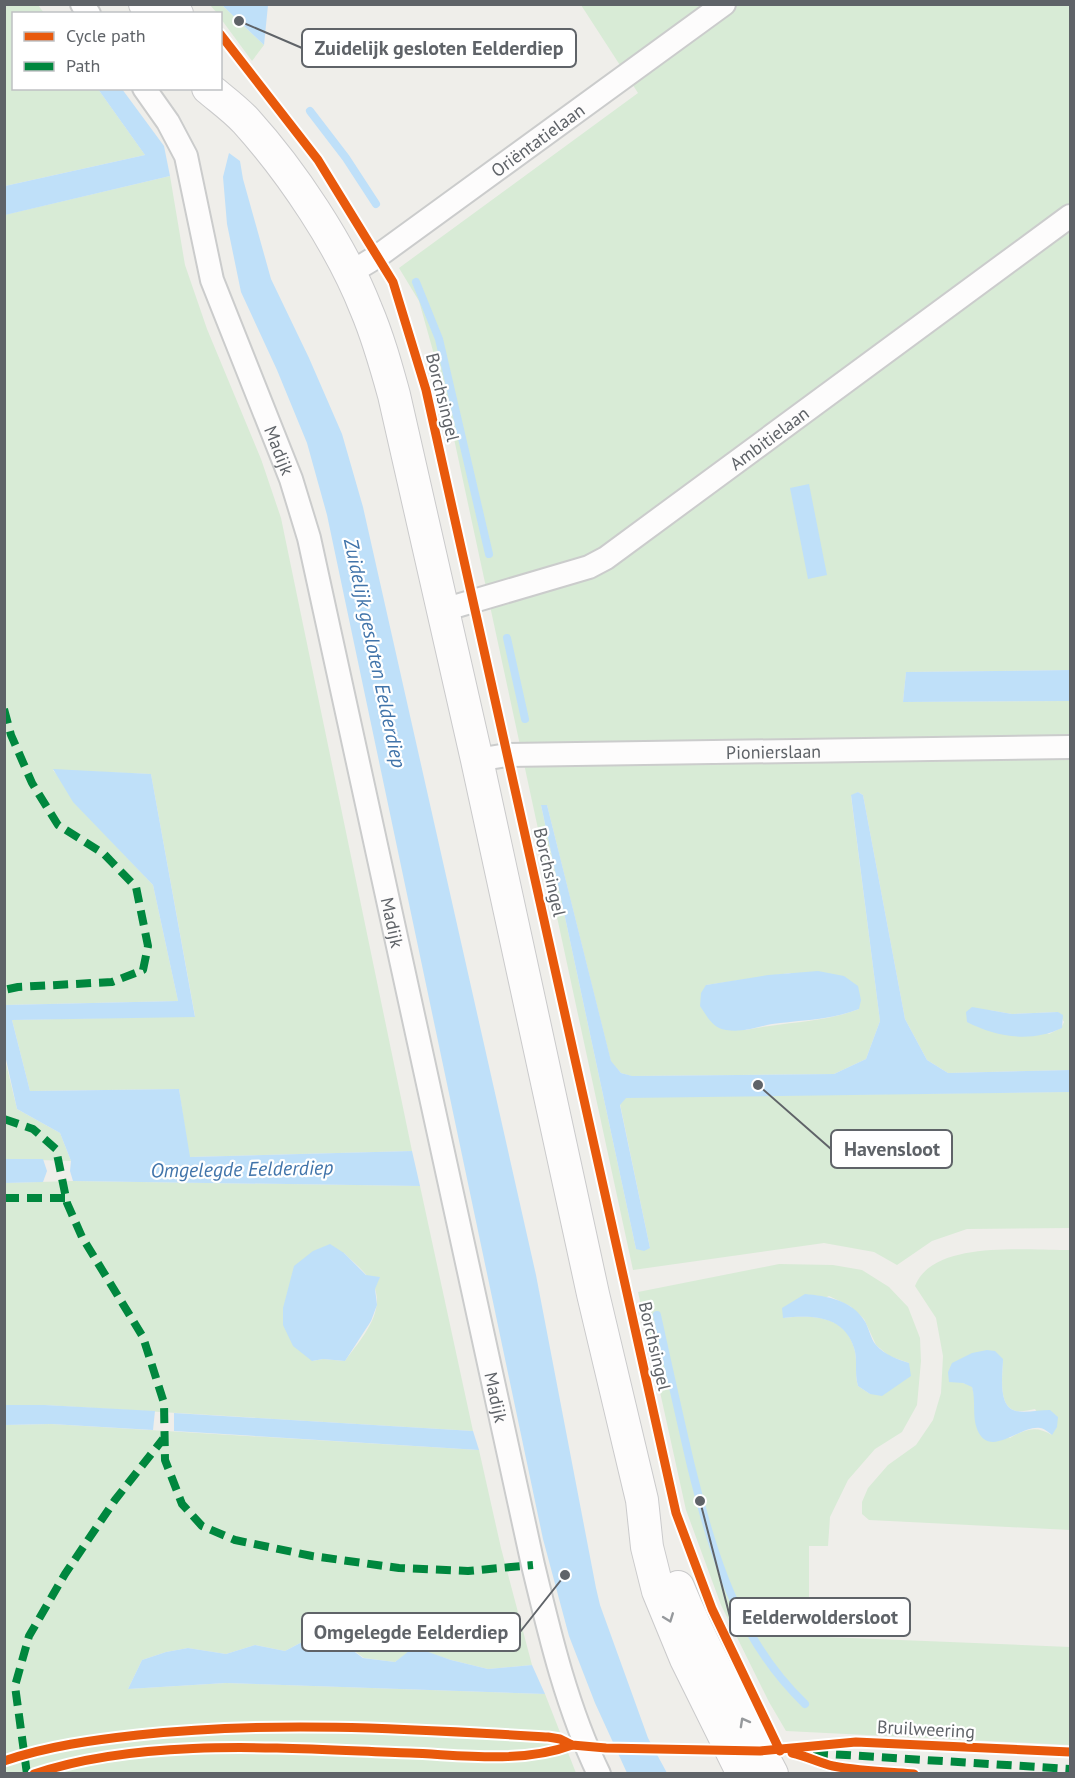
<svg xmlns="http://www.w3.org/2000/svg" width="1075" height="1778" font-family="'PT Sans',sans-serif">
  <rect width="100%" height="100%" fill="#efeeea"/>
  <g fill="#d8ebd6" fill-rule="evenodd">
    <path d="M4,5H38L44,13L14,14V88L98,89L145,155L5,186Z"/>
    <path d="M210,5H222L264,45L252,61L221,19L220,14L217,13Z"/>
    <path d="M581,5H1070V670L906,672L903,702L1070,701V1070L948,1073L927,1060L905,1019L863,795L858,792L851,796L880,1021L866,1059L834,1074L631,1076L621,1073L611,1062L547,805H541L636,1249L650,1248L620,1104L626,1097L1070,1092V1228L967,1229L932,1241L897,1265L874,1252L824,1243L633,1270L442,383L419,301L399,268L638,93ZM790,973L859,1009C823,1023 783,1022 746,1030L706,985ZM989,1010L1012,1014L1058,1012L1064,1022L1061,1028L1049,1034Z"/>
    <path d="M170,176L185,265L207,329L261,459L281,518L412,1151L189,1157L179,1089L30,1091L12,1020L195,1016L151,774L53,770L100,829L153,885L178,1001L5,1005L4,215Z"/>
    <path d="M4,1055L17,1109L60,1133L71,1161L5,1159Z"/>
    <path d="M73,1181L420,1186L473,1431L45,1405H5V1183ZM344,1253C355,1264 370,1275 375,1289C384,1315 359,1341 345,1361L323,1359L312,1361Z"/>
    <path d="M1070,1250V1530L869,1520L862,1514V1502L868,1488L888,1465L916,1445L933,1420L941,1393L943,1356L936,1318L915,1286C933,1239 1029,1251 1070,1250ZM1003,1359C1003,1373 997,1407 1016,1411C1022,1412 1029,1410 1035,1409L1052,1435C1036,1425 1025,1429 1010,1438L975,1415V1398L972,1386L963,1383Z"/>
    <path d="M779,1264L833,1265L862,1270L889,1287L908,1307L920,1338L921,1361L917,1405L902,1432L875,1449L848,1480L830,1517L828,1546H809V1601L826,1602V1637L1070,1647V1745L786,1731L769,1702L721,1605L686,1510L638,1292ZM829,1296L850,1306L864,1319L876,1345L889,1356L909,1363L870,1394L858,1386C854,1373 858,1360 854,1348C845,1315 812,1315 783,1318Z"/>
    <path d="M51,1424L479,1450L501,1548L532,1665L488,1669L451,1660L414,1648L395,1662L364,1658L325,1630L285,1651L255,1645L226,1654L188,1648L166,1652L142,1660L128,1689L226,1683L545,1694L576,1773L5,1774V1425Z"/>
  </g>
  <g fill="#bfe0f9">
    <path d="M222,5H268L264,45Z"/>
    <path d="M98,89H122L164,146L170,176L5,215V186L145,155Z"/>
    <path d="M229,153L240,161L243,179L271,279L309,358L342,434L363,507L536,1275L596,1588L600,1605L648,1738L667,1773H627L595,1703L569,1636L543,1539L327,515L307,443L277,370L241,292L227,224L223,177Z"/>
    <path d="M809,484L827,575L808,579L790,488Z"/>
    <path d="M1070,670V701L903,702L906,672Z"/>
    <path d="M53,769L151,774L195,1017L12,1020L30,1091L179,1089L190,1157L412,1151L420,1186L73,1181L70,1171L71,1161L60,1133L17,1109L5,1055V1005L178,1001L153,885L73,802Z"/>
    <path d="M858,792L863,795L905,1019L927,1060L948,1073L1070,1070V1092L626,1098L620,1105L650,1248L644,1251L636,1249L541,805H547L611,1061L621,1073L632,1076L834,1074L866,1059L880,1021L851,795Z"/>
    <path d="M818,971L844,976L858,986L861,1000L859,1009C831,1020 802,1020 772,1024C757,1027 741,1033 726,1030C712,1028 707,1016 700,1006L701,993L706,985L768,975Z"/>
    <path d="M972,1007L1012,1014L1058,1012L1063,1015L1062,1028C1031,1043 996,1037 967,1022L966,1012Z"/>
    <path d="M5,1159H43L47,1171L43,1182L5,1183Z"/>
    <path d="M330,1244L344,1253L366,1275L380,1277L375,1289L377,1305L371,1321L345,1361L323,1359L312,1361L293,1346L283,1325V1308L294,1266L313,1251Z"/>
    <path d="M805,1294C827,1296 851,1300 864,1320C869,1327 870,1338 876,1345C885,1355 897,1359 909,1363L911,1376L882,1396L870,1394L858,1386C854,1373 858,1360 854,1348C844,1315 811,1315 783,1318L782,1308Z"/>
    <path d="M987,1350L995,1351L1003,1359C1003,1373 997,1407 1016,1411C1026,1413 1039,1410 1050,1410L1058,1417L1057,1427L1052,1435C1048,1432 1044,1428 1040,1428C1020,1425 989,1460 977,1429C972,1416 976,1400 972,1387L963,1383L949,1382L948,1372L952,1363L972,1353Z"/>
    <path d="M5,1405H45L155,1411L153,1430L51,1424L5,1425Z"/>
    <path d="M174,1413L473,1431L479,1450L174,1431Z"/>
    <path d="M325,1630L363,1658L395,1662L414,1647L451,1660L488,1669L532,1665L545,1694L226,1683L128,1689L142,1660L166,1652L188,1648L226,1654L255,1645L285,1651Z"/>
  </g>
  <g fill="none" stroke-linecap="round" stroke-linejoin="round">
    <g stroke="#bfe0f9" stroke-width="8">
      <path d="M310,111L346,158L376,204"/>
      <path d="M416,282L439,339L489,554"/>
      <path d="M507,638L525,719"/>
      <path d="M657,1315C668,1365 679,1415 691,1466C713,1554 737,1639 805,1704"/>
    </g>
    <defs>
      <g id="street">
        <path d="M82,4L89,14"/>
        <path id="s1" d="M144,88L168,122L186,156L212,280L291,479L309,538L533,1565C550,1636 567,1708 599,1774"/>
        <path id="s2" d="M350,273L378,256L724,4"/>
        <path id="s3" d="M443,610L589,567L606,558L1070,216"/>
        <path id="s4" d="M477,760L507,755L1070,747"/>
      </g>
      <g id="secondary">
        <path d="M145,4L151,14"/>
        <path d="M169,4L177,14"/>
        <path d="M208,88C221,99 235,109 246,121C292,172 341,245 366,309C378,337 386,366 394,395L477,760L593,1294L642,1500L647,1547L658,1591L686,1659L743,1774"/>
        <path d="M678,1587C704,1651 739,1712 772,1774"/>
      </g>
    </defs>
    <use href="#street" stroke="#cbcccc" stroke-width="26"/>
    <use href="#secondary" stroke="#cacacb" stroke-width="34"/>
    <use href="#street" stroke="#fdfcfc" stroke-width="22"/>
    <use href="#secondary" stroke="#fdfcfc" stroke-width="32"/>
    <g stroke="#00873e" stroke-width="8" stroke-dasharray="15 8" stroke-linecap="butt">
      <path d="M4,709L11,735L32,783L58,825L104,854L136,887L148,946L143,970L112,982L18,987L4,990"/>
      <path d="M4,1119L33,1129L56,1149L67,1203L82,1237L143,1337L164,1403L165,1460L182,1504L202,1526L235,1540L312,1556L399,1568L468,1571L533,1565"/>
      <path d="M4,1198H66"/>
      <path d="M813,1753L1070,1769"/>
      <path d="M27,1774L15,1686L29,1636L65,1574L115,1500L163,1439"/>
    </g>
    <defs>
      <g id="cycleway">
        <path d="M220,34L318,160L393,282L426,390L676,1513L712,1609L780,1751"/>
        <path d="M792,1753C807,1756 819,1763 833,1766C859,1771 887,1772 914,1774"/>
        <path d="M4,1761C48,1746 93,1740 138,1735C274,1720 412,1729 548,1737L560,1739L572,1745L606,1748L760,1751L856,1742L1070,1752"/>
        <path d="M34,1774C147,1736 291,1749 410,1753C462,1755 522,1764 572,1745"/>
      </g>
    </defs>
    <use href="#cycleway" stroke="#fff" stroke-width="13"/>
    <use href="#cycleway" stroke="#e8590c" stroke-width="9"/>
  </g>
  <defs><path id="oneway-chevron" d="M-2-3.5L2.5 0L-2 3.5" fill="none" stroke-width="1.6" stroke-linecap="round" stroke-linejoin="round" transform="scale(1.5)"/></defs>
  <g stroke="#96999c">
    <use href="#oneway-chevron" transform="translate(669 1618) rotate(69)"/>
    <use href="#oneway-chevron" transform="translate(744 1722) rotate(-119)"/>
  </g>
  <g text-anchor="middle" dominant-baseline="central" stroke-width="4.5" stroke-linejoin="round" paint-order="stroke">
    <g font-size="18" fill="#5f6368" stroke="#fff">
      <text stroke="none"><textPath href="#s2" startOffset="230">Oriëntatielaan</textPath></text>
      <text transform="translate(443 397) rotate(76)">Borchsingel</text>
      <text stroke="none"><textPath href="#s3" startOffset="374">Ambitielaan</textPath></text>
      <text stroke="none"><textPath href="#s1" startOffset="390">Madijk</textPath></text>
      <text stroke="none"><textPath href="#s4" startOffset="297">Pionierslaan</textPath></text>
      <text transform="translate(550 872) rotate(77)">Borchsingel</text>
      <text stroke="none"><textPath href="#s1" startOffset="876">Madijk</textPath></text>
      <text transform="translate(655 1346) rotate(77)">Borchsingel</text>
      <text stroke="none"><textPath href="#s1" startOffset="1362">Madijk</textPath></text>
      <text transform="translate(926 1729) rotate(3)">Bruilweering</text>
    </g>
    <g font-size="20" font-style="italic" fill="#4174aa" stroke="#fff">
      <text transform="translate(375 653) rotate(78)">Zuidelijk gesloten Eelderdiep</text>
      <text transform="translate(242 1169) rotate(-1)">Omgelegde Eelderdiep</text>
    </g>
  </g>
  <path fill="none" stroke="#5f6368" stroke-width="2" d="M239 21L302 48M758 1085L831 1149M700 1501L730 1617M565 1575L520 1632"/>
  <g fill="#5f6368" stroke="#fff" stroke-width="2">
    <circle cx="239" cy="21" r="6"/>
    <circle cx="758" cy="1085" r="6"/>
    <circle cx="700" cy="1501" r="6"/>
    <circle cx="565" cy="1575" r="6"/>
  </g>
  <g fill="#fff" stroke="#5f6368" stroke-width="2">
    <rect x="302" y="29" width="274" height="38" rx="6"/>
    <rect x="831" y="1130" width="121" height="38" rx="6"/>
    <rect x="730" y="1598" width="180" height="38" rx="6"/>
    <rect x="302" y="1613" width="218" height="38" rx="6"/>
  </g>
  <g font-size="20" text-anchor="middle" font-weight="bold" fill="#5f6368">
    <text x="439" y="55">Zuidelijk gesloten Eelderdiep</text>
    <text x="892" y="1156">Havensloot</text>
    <text x="820" y="1624">Eelderwoldersloot</text>
    <text x="411" y="1639">Omgelegde Eelderdiep</text>
  </g>
  <rect width="1075" height="1778" fill="none" stroke="#5f6368" stroke-width="12"/>
  <rect x="12" y="12" width="210" height="78" fill="#ffffff" stroke="#bfc1c3" stroke-width="1.5"/>
  <rect x="24" y="32" width="30" height="9" fill="#e8590c" stroke="#bfc1c3" stroke-width="1.5"/>
  <text x="66" y="42" font-size="18" fill="#5f6368">Cycle path</text>
  <rect x="24" y="62" width="30" height="9" fill="#00873e" stroke="#bfc1c3" stroke-width="1.5"/>
  <text x="66" y="72" font-size="18" fill="#5f6368">Path</text>
</svg>
